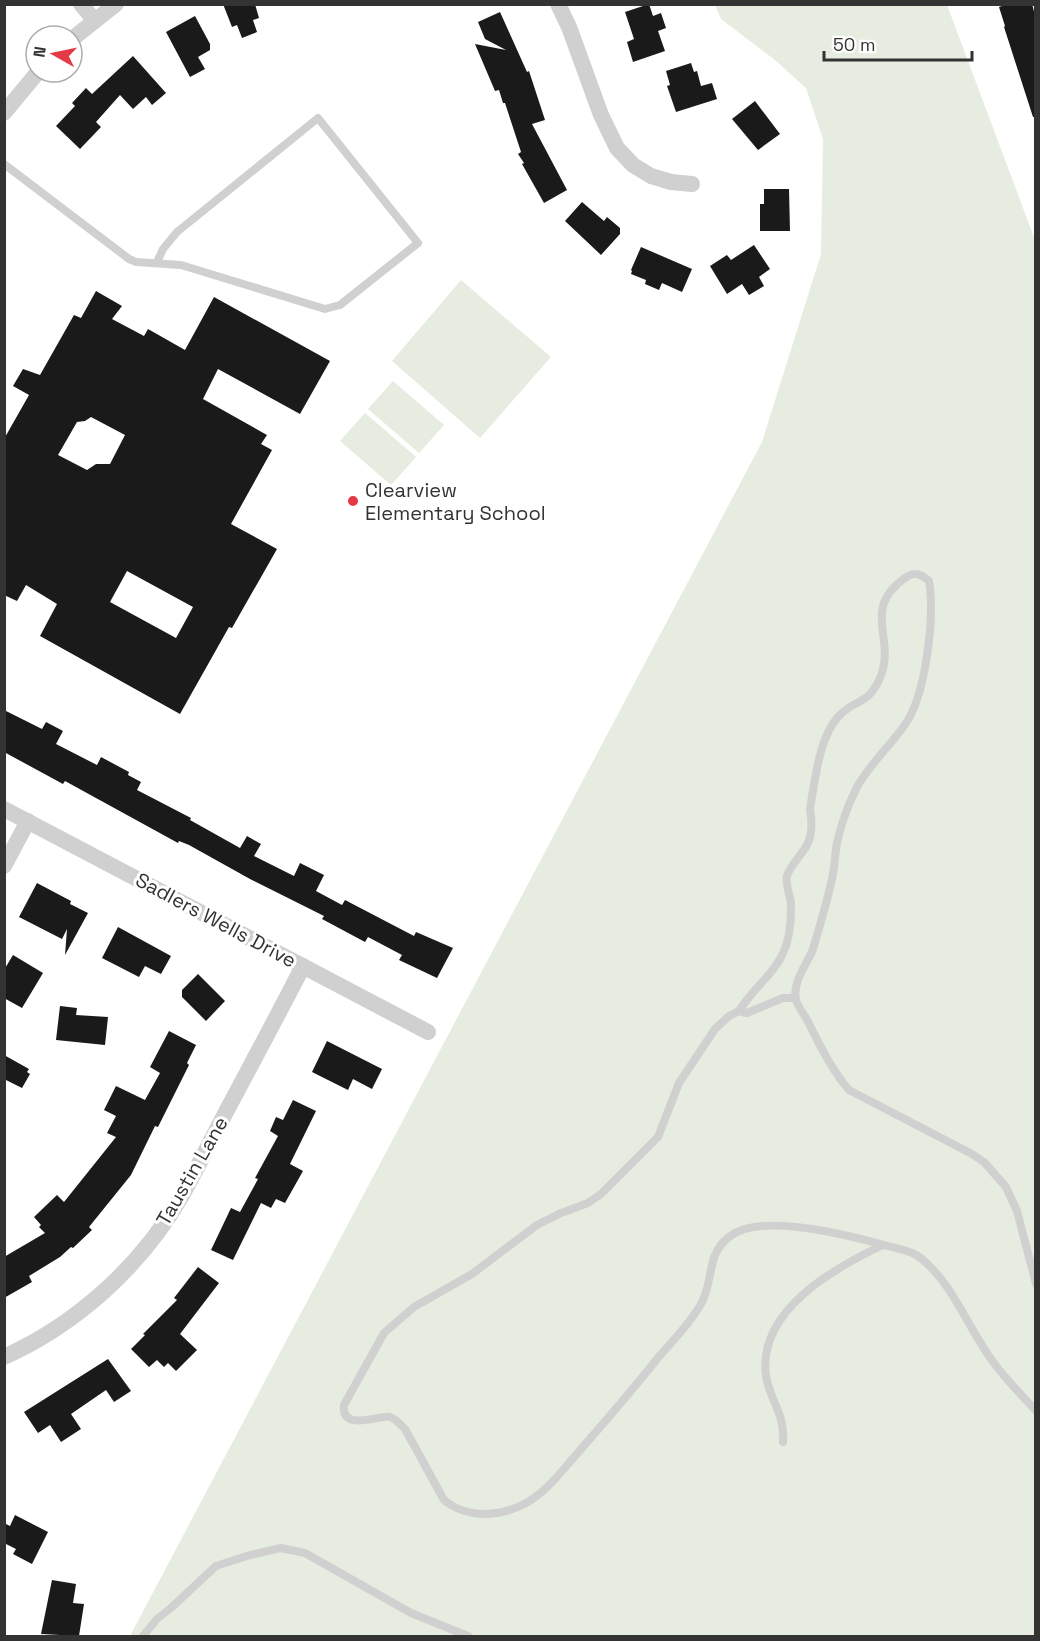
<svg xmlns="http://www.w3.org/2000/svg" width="1040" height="1641" font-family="'Space Grotesk',sans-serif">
  <rect width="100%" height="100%" fill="#fff"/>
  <g fill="#e6ecdf">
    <path d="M715,5H947L1035,240V1636H130L762,442L821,254L823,139L806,88L775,60L721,19Z"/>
    <path d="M461,280L551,357L480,438L392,361Z"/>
    <path d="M393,381L444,425L419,453L368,409Z"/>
    <path d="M365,413L416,457L391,485L340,441Z"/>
  </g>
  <g fill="#1a1a1a" fill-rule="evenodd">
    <path d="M223,4H255L259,18L253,20L257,32L242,38L237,25L232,27Z"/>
    <path d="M649,4L653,16L661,13L666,28L658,31L665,51L633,62L627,42L634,39L625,12Z"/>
    <path d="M1008,4H1032L1035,15V117H1033L1004,27L1005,26L999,7Z"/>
    <path d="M500,12L527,72L529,71L545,120L532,124L567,190L544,203L522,164L524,163L518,154L521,152L505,103H503L499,90L495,91L475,44L506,50L485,39L478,22Z"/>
    <path d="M195,16L210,44V50L198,57L205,69L190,77L166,32Z"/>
    <path d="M133,56L166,93L152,105L146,97L133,109L120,95L96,122L101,127L80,149L56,126L75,106L72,103L86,88L92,94Z"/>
    <path d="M691,63L694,72L697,71L701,86L712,83L717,99L676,112L667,86L670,85L666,71Z"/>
    <path d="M755,101L780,134L758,150L732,119Z"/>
    <path d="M764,189H789L790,231H760V204H764Z"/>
    <path d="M582,202L604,221L607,217L620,228V234L601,255L565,221Z"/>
    <path d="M754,245L770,269L759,277L764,286L749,295L742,284L727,294L710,266L727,255L731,260Z"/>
    <path d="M641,247L692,269L682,292L662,283L659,290L645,284L646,280L631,274L632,271L631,270Z"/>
    <path d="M96,291L122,306L112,319L144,336L148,329L185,350L214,297L330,361L300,414L218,369L203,399L267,435L261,444L272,450L231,524L277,549L232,628L229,627L180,714L40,636L57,604L26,585L17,601L4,595V439L29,395L13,386L23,369L40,375L74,315L81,318ZM91,417L125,435L110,464H96L87,470L58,455L77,422L85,421ZM127,571L193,607L176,638L110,602Z"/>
    <path d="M4,710L42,729L46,722L63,731L56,744L97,765L101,757L129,772L128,775L141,782L137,790L191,818L190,820L240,848L247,836L261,844L254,856L294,876L300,863L324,875L316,891L342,905L345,900L414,936L416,932L453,948L437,978L399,960L402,955L368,937L365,942L322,919L324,916L250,879L189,845L179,841L178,843L65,781L63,784L4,752Z"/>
    <path d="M37,883L71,901L70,904L88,913L65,955L67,929L62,939L19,917Z"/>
    <path d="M118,927L171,956L161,974L145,966L139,977L102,958Z"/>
    <path d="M13,955L43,973L22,1008L4,998V970Z"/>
    <path d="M198,974L225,1001L206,1021L182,997V990Z"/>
    <path d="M60,1006L77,1008L76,1015L108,1017L105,1045L56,1040Z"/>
    <path d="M169,1031L196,1045L187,1063L189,1065L158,1127L155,1126L131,1175L89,1227L92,1230L73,1248L71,1247L60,1257L29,1276L32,1282L4,1298V1257L45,1233L39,1227L41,1225L34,1217L57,1195L64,1202L116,1137L107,1133L116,1116L104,1110L116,1086L145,1100L160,1073L150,1067Z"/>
    <path d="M327,1041L382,1069L372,1089L353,1079L348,1090L312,1072Z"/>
    <path d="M4,1055L29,1069L27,1072L30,1074L22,1088L4,1079Z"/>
    <path d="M293,1100L316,1111L290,1164L303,1171L285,1203L276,1199L271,1208L261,1203L233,1260L211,1250L231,1208L240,1212L258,1179L255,1178L278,1136L270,1131L276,1117L283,1120Z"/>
    <path d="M198,1267L219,1283L180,1334L197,1350L176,1371L168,1363L164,1367L157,1360L149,1367L131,1349L145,1335L143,1334L177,1300L174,1298Z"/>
    <path d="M108,1359L131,1391L114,1402L106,1390L71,1414L81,1429L61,1442L50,1425L38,1433L24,1412Z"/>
    <path d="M15,1515L48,1532L32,1564L13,1554L16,1549L4,1543V1523L10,1526Z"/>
    <path d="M52,1580L76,1584L73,1603L84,1604L79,1636L41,1634Z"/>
  </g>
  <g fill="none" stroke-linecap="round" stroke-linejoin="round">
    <g stroke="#d0d0d0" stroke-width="8">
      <path d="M4,164L129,259L136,262L181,265L325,309L340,305L418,243L318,118L177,232L163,249L157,262"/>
      <path d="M793,998H783L747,1013L739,1011L729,1016L715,1029L679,1083L658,1137L601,1194L588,1203L561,1213L537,1225L472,1274L414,1307L384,1333L344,1405C341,1433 380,1414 390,1417C396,1419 400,1424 405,1429L444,1500C467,1519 501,1517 526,1503C545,1493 561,1472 575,1456C603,1424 631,1392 657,1359C672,1341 691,1323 702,1302C714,1279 706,1255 729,1237C759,1212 848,1235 884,1245C894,1248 909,1250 918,1256C953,1282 968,1329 994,1363C1006,1380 1022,1395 1036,1411"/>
      <path d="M739,1011C759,979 786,969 790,926C791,919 791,911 791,903C790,895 785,884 787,876C791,864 801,856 807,845C813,834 812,821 810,809C815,781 819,734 841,714C858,698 868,705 880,678C897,638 860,610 905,578C914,571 921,574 929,581C935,616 926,697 904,726C889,747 870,764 857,787C848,805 841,824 837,843C835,853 835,864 833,874C828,900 820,924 813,949C807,965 792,981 796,1000C798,1007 804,1014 807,1020C820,1045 831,1069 849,1090L972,1154L984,1162L1006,1187L1017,1211L1036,1284"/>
      <path d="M783,1442C785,1413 770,1401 766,1376C757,1311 834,1268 883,1245"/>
      <path d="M143,1636L157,1619L172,1607L216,1566L250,1555L281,1548L305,1553L411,1613L468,1636"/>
    </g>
    <g stroke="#d0d0d0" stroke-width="16">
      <path d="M81,4L94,20"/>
      <path d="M558,4L569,27L601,115L617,148L633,165L651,176L671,182L692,184"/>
      <path d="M72,39L116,4"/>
      <path d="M4,113L38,72"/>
      <path d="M4,809L428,1032"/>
      <path d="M4,866L28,821"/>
      <path d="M4,1357C77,1324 141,1266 181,1197C197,1169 211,1140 226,1112C252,1063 278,1015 303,966"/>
    </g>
  </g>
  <circle fill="#e63946" stroke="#fff" stroke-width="2" cx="353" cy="501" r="6"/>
  <g text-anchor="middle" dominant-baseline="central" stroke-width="6" stroke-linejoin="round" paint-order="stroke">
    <g font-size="20" fill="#333" stroke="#fff" text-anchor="start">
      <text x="365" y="490">Clearview<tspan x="365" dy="23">Elementary School</tspan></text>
    </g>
    <g font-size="20" fill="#333" stroke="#fff">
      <text transform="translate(216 920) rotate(28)">Sadlers Wells Drive</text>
      <text transform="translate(192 1171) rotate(-60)">Taustin Lane</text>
    </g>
  </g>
  <rect width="1040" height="1641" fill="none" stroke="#333333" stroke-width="12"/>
  <g transform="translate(54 54) rotate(279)"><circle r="28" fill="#ffffff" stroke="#adadad" stroke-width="1.5"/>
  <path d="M0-4.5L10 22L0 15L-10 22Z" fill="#e63946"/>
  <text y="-9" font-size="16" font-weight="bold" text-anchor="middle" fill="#333333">N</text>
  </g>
  <path d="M824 51v9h148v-9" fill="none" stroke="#333333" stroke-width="3"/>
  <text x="833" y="51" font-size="18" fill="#333333" stroke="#ffffff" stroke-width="4.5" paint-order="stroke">50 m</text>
</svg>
